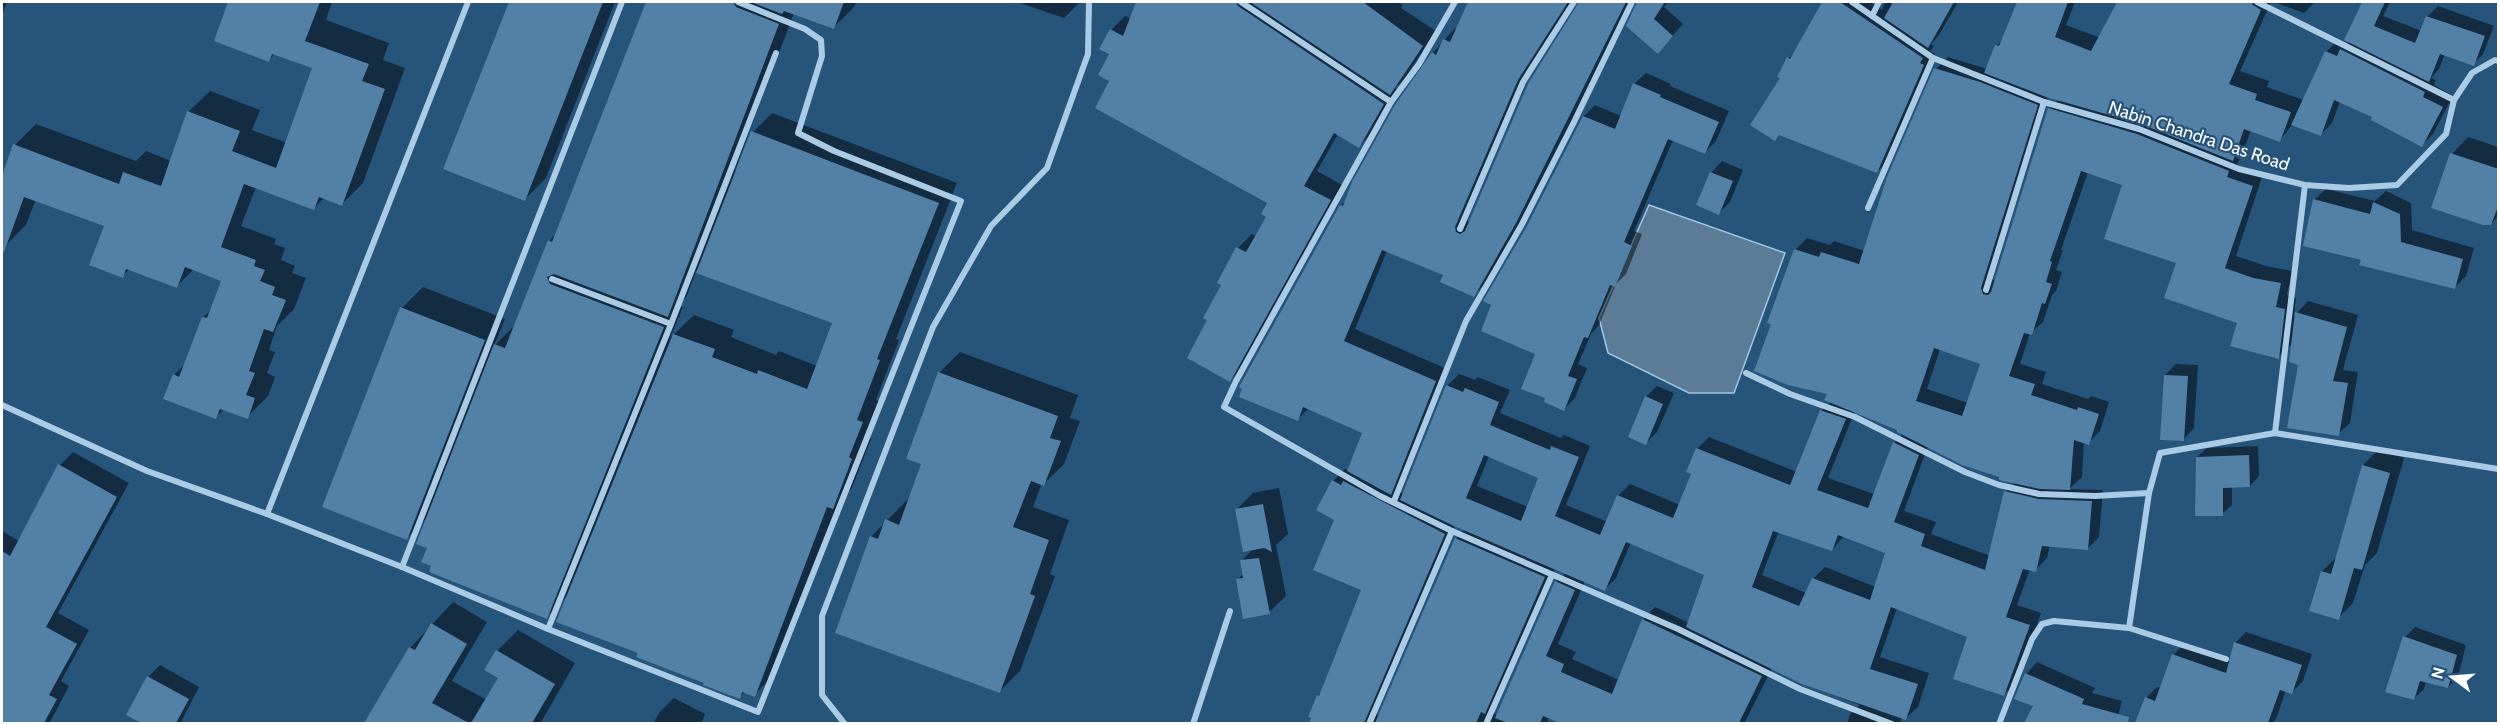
<svg xmlns="http://www.w3.org/2000/svg" width="2500" height="725" font-family="Cabin,sans-serif">
  <rect width="100%" height="100%" fill="#27547a"/>
  <path fill="#5b7b96" stroke="#9fc6e4" stroke-width="1.5" d="M1649,205L1785,253L1734,393H1689L1608,353L1599,318Z"/>
  <g fill="#0007" fill-rule="evenodd">
    <path d="M2,2H7L2,15Z"/>
    <path d="M230,2H332L326,20L389,43L383,60L405,68L363,183L342,204L324,198L314,208L256,187L241,226L276,239L274,244L285,248L281,260L295,266L292,273L306,278L294,309L277,326L269,350L275,352L267,373L275,377L268,396L247,417L224,409L216,417L174,375L186,363L203,317L212,309L223,280L194,269L177,286L130,269L122,276L105,225L36,199L26,225L5,246L2,244V181L15,145L36,124L136,161L146,151L171,161L188,112L210,91L260,110L252,130L287,143L314,67L275,53L269,60L216,40Z"/>
    <path d="M511,2H615L546,178L525,199L445,168Z"/>
    <path d="M647,2H856L854,7L834,27L794,13L735,170L738,171L753,132L772,113L957,183L896,339L899,340L876,400L881,402L867,437L871,439L852,488L842,498L774,675L754,695L745,692L739,697L639,653L570,593L546,617L433,565L429,516L406,539L402,308L423,287L505,319L494,346L515,325L549,241L557,233ZM696,271L833,323L817,366L779,351L776,355L731,337L734,330L694,315L670,338L683,307L678,306L687,296Z"/>
    <path d="M1017,2H1080L1064,18Z"/>
    <path d="M1137,2H1398L1403,5L1401,8L1436,31L1404,79L1395,88L1397,89L1373,132L1359,146L1338,134L1317,171L1344,186L1244,366L1230,380L1209,319L1238,248L1252,234L1257,237L1268,216L1269,202L1111,81V30L1125,16L1131,19Z"/>
    <path d="M1471,2H1571L1529,67L1466,215L1469,224L1580,2H1631L1527,210L1485,284L1473,295L1445,274L1387,251L1355,329L1447,369L1402,482L1395,489L1404,494L1447,386L1459,374L1475,380L1478,377L1510,390L1500,413L1561,438L1564,435L1590,446L1566,505L1608,522L1618,496L1630,484L1680,505L1693,473L1697,449L1709,437L1797,472L1821,411L1831,402L1795,250L1807,238L1830,245L1834,241L1865,251L1936,69L1948,57L1987,69L1997,46L2003,39L2025,2H2075L2066,25L2101,38L2121,2H2271L2240,71L2269,81L2267,87L2304,100L2326,52L2338,40L2347,44L2350,41L2346,39L2364,2H2390L2383,16L2422,31L2427,17L2438,6L2494,26L2483,54L2472,65L2445,54L2439,69L2431,78L2436,80L2434,85L2453,96L2433,134L2421,146L2374,117L2340,101L2332,123L2321,134L2293,124L2280,140L2251,130L2245,147L2235,157L2240,159L2237,165L2263,174L2236,256L2266,266L2292,271L2287,295L2296,298L2294,316L2308,301L2358,315L2343,370L2358,372L2350,423L2338,434L2299,364L2293,343L2278,357L2178,262L2124,184L2088,172L2061,250H2063L2056,270L2062,272L2056,291L2052,295L2043,322L2030,333L2020,364L2046,372L2042,384L2088,399L2091,396L2109,402L2100,431L2088,443L2084,442L2082,477L2069,489L2103,490L2099,537L2087,549L2050,545L2047,558L2035,570L2030,569L2017,605L2041,613L2016,683L2004,694L1969,636L1897,608L1880,657L1929,673L1918,707L1906,718L1902,717L1900,724H1847L1850,714L1860,705L1803,683L1772,668L1744,724H1564L1549,717L1547,724H1309L1318,696L1322,691L1363,589L1336,519L1333,481L1345,469L1348,470L1363,432L1309,408L1298,419L1341,206L1347,200L1397,106L1433,53L1455,28L1457,29ZM2048,96L2059,99L2049,109L1995,283L1992,276ZM1940,349L1982,363L1968,403L1927,389ZM1855,411L1899,429L1903,434L1894,443L1874,494L1828,478ZM1928,446L2016,482L2005,492L1990,556L1931,534L1936,522L1904,511ZM1489,456L1540,477L1528,507L1477,486ZM1455,525L1465,529L1456,539L1380,716L1377,715L1376,708ZM1779,531L1832,550L1844,536L1887,552L1876,587L1825,567L1813,579L1806,593L1762,575ZM1631,542L1706,574L1689,623L1655,607L1643,620L1619,680L1572,659L1576,652L1558,644L1585,581L1605,589L1616,578ZM1555,568L1566,573L1556,582L1497,717L1493,709Z"/>
    <path d="M1639,2H1668L1664,7L1683,24L1658,52Z"/>
    <path d="M1824,2H1875L1872,4L1882,10L1885,2H1958L1939,35L1931,44L1934,46L1930,52L1935,53L1888,160L1877,172L1782,78L1789,58L1797,50Z"/>
    <path d="M2274,2H2315L2304,13Z"/>
    <path d="M1646,73L1671,84L1670,86L1729,111L1716,141L1705,152L1673,140L1634,231L1642,234L1626,274L1616,284L1599,325L1591,334L1578,364L1587,368L1575,398L1564,409L1537,353L1527,229L1584,116L1595,105L1621,116L1634,84Z"/>
    <path d="M2468,137L2498,147V216L2491,224L2452,154Z"/>
    <path d="M1722,161L1743,170L1730,202L1719,213L1711,173Z"/>
    <path d="M2326,189L2375,201L2386,191L2411,203L2412,230L2474,248L2466,276L2455,287L2362,259L2314,200Z"/>
    <path d="M960,352L1078,395L1070,418L1080,421L1064,464L1044,484L1042,483L1033,507L1069,520L1050,574L1055,576L1020,671L1000,691L871,537L907,500L910,501L923,464L939,373Z"/>
    <path d="M2176,364L2198,365L2194,428L2183,440L2165,375Z"/>
    <path d="M1657,386L1674,393L1657,432L1646,443V397Z"/>
    <path d="M2258,446L2259,476L2250,486H2232V505L2222,514L2197,457L2207,448Z"/>
    <path d="M2378,450L2404,458L2377,553L2365,565L2353,603L2338,618L2311,610L2322,571L2338,556L2363,465Z"/>
    <path d="M73,452L129,483L58,613L89,630L61,681L69,686L49,724H2V531L19,541L60,465Z"/>
    <path d="M1279,488L1288,534L1276,545L1286,596L1269,612L1237,580L1244,573L1242,560L1253,549L1236,510L1253,493Z"/>
    <path d="M453,602L487,622L452,681L487,700L500,678L497,651L518,630L575,663L540,724H366L410,648Z"/>
    <path d="M2415,627L2466,645L2458,677L2448,687L2426,681L2424,689L2413,699L2405,637Z"/>
    <path d="M2246,632L2312,654L2303,681L2292,692L2286,690L2276,719L2271,724H2248L2238,720L2237,724H2137L2146,698L2157,687L2161,688L2173,655L2184,644L2231,661L2235,643Z"/>
    <path d="M2037,662L2095,688L2092,693L2122,701L2116,724H2025L2035,705L2026,674Z"/>
    <path d="M160,665L199,687L180,724H144L128,715L148,677Z"/>
    <path d="M674,698L705,714L701,724H653L659,713Z"/>
  </g>
  <g fill="#5380a6" fill-rule="evenodd">
    <path d="M228,2H320L305,41L369,64L362,81L385,89L342,206L319,197L314,210L244,184L221,247L256,260L254,266L265,270L260,281L275,287L272,295L286,300L273,332L264,329L249,371L255,373L246,395L255,398L248,419L220,409L216,419L163,399L173,374L179,377L202,317L207,318L221,281L185,267L177,288L126,269L123,278L89,265L104,226L24,197L4,252H2V176L13,144L119,184L123,172L161,186L187,111L240,131L232,151L276,168L312,68L272,54L269,62L214,41Z"/>
    <path d="M509,2H603L525,201L443,169Z"/>
    <path d="M646,2H733L736,7L779,24L668,317L554,274L547,277L550,284L664,327L547,619L429,572L431,566L421,562L427,548L416,544L494,344L505,348L548,240L552,242Z"/>
    <path d="M751,2H844L834,29L784,11L782,14Z"/>
    <path d="M1136,2H1236L1238,6L1384,104L1359,148L1334,133L1304,186L1331,200L1230,382L1187,358L1207,320L1203,318L1221,285L1217,283L1236,247L1246,252L1266,217L1261,214L1267,203L1095,108L1109,81L1098,75L1109,54L1099,49L1110,29L1123,36Z"/>
    <path d="M1250,2H1363L1423,46L1390,95Z"/>
    <path d="M1468,2H1568L1518,80L1455,227L1456,232L1460,234L1465,231L1528,84L1579,2H1626L1516,223L1474,297L1440,282L1443,275L1382,250L1344,341L1436,381L1391,495L1347,471L1362,433L1303,407L1298,421L1239,397L1242,389L1239,387L1340,205L1343,206L1352,182L1395,105L1432,52L1436,55L1443,39L1450,42Z"/>
    <path d="M1637,2H1665L1654,19L1673,36L1658,54L1626,26Z"/>
    <path d="M1822,2H1840L1923,58L1920,63L1924,65L1877,173L1779,135L1775,141L1750,125L1780,78L1777,77L1787,57L1790,59Z"/>
    <path d="M1893,2H1954L1928,48L1884,18Z"/>
    <path d="M2017,2H2068L2055,37L2091,51L2117,2H2252L2253,5L2261,10L2229,84L2257,94L2255,100L2291,112L2280,142L2244,129L2233,161L2141,124L2046,97L1984,73L1995,45L1999,46Z"/>
    <path d="M2362,2H2385L2374,26L2415,43L2426,16L2485,36L2474,66L2440,54L2429,82L2344,40Z"/>
    <path d="M2340,49L2425,92L2423,97L2443,107L2422,147L2371,120L2372,117L2334,100L2321,136L2291,125L2325,51L2337,56Z"/>
    <path d="M1934,68L1980,82L2038,105L1981,288L1983,294L1988,295L1991,292L2048,108L2137,134L2229,171L2227,177L2253,186L2225,268L2253,278L2281,283L2276,307L2285,309L2279,359L2230,346L2237,323L2164,298L2176,263L2104,239L2122,185L2081,171L2050,261L2052,262L2046,282L2052,284L2045,304L2042,303L2032,335L2024,333L2009,376L2035,384L2031,395L2077,410L2078,407L2099,414L2089,445L2074,440L2070,490L2040,489L1999,480V477L1962,465L1897,432V430L1824,400L1827,394L1788,385L1754,371L1771,324L1767,323L1794,249L1819,257L1821,252L1859,264L1887,177ZM1934,348L1980,364L1962,416L1916,401Z"/>
    <path d="M1633,83L1661,95L1660,97L1719,122L1705,154L1668,139L1624,242L1632,246L1615,287L1610,285L1588,338L1584,337L1568,376L1577,379L1564,411L1544,402L1545,398L1521,389L1535,354L1481,331L1491,305L1483,301L1526,228L1583,116L1615,129Z"/>
    <path d="M751,131L939,203L877,359L880,360L857,420L863,422L849,457L852,459L833,509L827,507L755,697L742,692L740,699L703,685L704,683L636,657L638,653L556,622L673,334L715,349L712,357L757,374L758,370L807,389L832,323L696,273Z"/>
    <path d="M2450,153L2499,169V204L2491,225H2483L2431,208Z"/>
    <path d="M1710,172L1733,181L1719,215L1696,205Z"/>
    <path d="M2313,199L2370,214L2373,202L2400,214L2401,242L2463,259L2455,289L2359,265L2361,260L2303,246Z"/>
    <path d="M400,307L485,340L407,540L322,507Z"/>
    <path d="M2295,312L2347,327L2333,381L2348,383L2339,436L2287,428L2298,365L2289,362Z"/>
    <path d="M938,372L1058,416L1050,438L1061,441L1044,486L1031,481L1013,527L1049,540L1030,594L1035,596L1000,693L835,633L870,536L878,539L885,519L899,525L921,464L906,459Z"/>
    <path d="M2164,375L2188,376L2184,441L2160,440Z"/>
    <path d="M1446,385L1463,392L1465,388L1499,402L1490,425L1550,450L1551,446L1579,457L1555,516L1600,535L1617,495L1673,518L1691,474L1686,472L1696,448L1790,485L1820,410L1846,419L1817,490L1868,508L1893,442L1919,455L1894,522L1925,534L1921,546L1985,570L2004,491L2039,499L2092,501L2088,550L2042,546L2036,572L2023,569L2006,617L2030,625L2004,696L1953,679L1967,637L1891,607L1870,669L1918,684L1906,720L1802,684L1686,627L1704,575L1626,542L1605,591L1454,526L1400,500ZM1484,455L1538,478L1521,521L1466,498ZM1773,531L1832,551L1838,535L1885,553L1870,600L1812,578L1799,606L1752,587Z"/>
    <path d="M1645,396L1663,404L1646,445L1628,437Z"/>
    <path d="M2249,455L2250,487L2223,488V516H2195L2196,457Z"/>
    <path d="M58,464L117,497L46,627L77,644L49,695L57,699L44,723H2V551L10,556Z"/>
    <path d="M2362,465L2390,473L2362,570L2354,568L2339,620L2309,611L2321,571L2331,574Z"/>
    <path d="M1332,480L1341,485L1343,481L1445,534L1364,723H1309L1311,718L1308,717L1317,695L1319,696L1361,590L1313,570L1334,520L1316,510Z"/>
    <path d="M1263,504L1272,552L1264,548L1243,552L1235,509Z"/>
    <path d="M1455,538L1545,577L1485,714L1481,712L1476,723H1375Z"/>
    <path d="M1259,558L1270,614L1243,619L1236,579L1243,578L1240,560Z"/>
    <path d="M1555,581L1575,590L1546,656L1564,664L1561,672L1612,694L1642,619L1762,676L1739,723H1560L1543,716L1540,723H1508L1495,718Z"/>
    <path d="M431,623L467,644L432,703L469,723H364L409,647L415,650Z"/>
    <path d="M2403,636L2457,655L2448,688L2420,681L2414,700L2385,692Z"/>
    <path d="M2234,642L2302,665L2292,694L2280,690L2268,723H2135L2145,697L2155,701L2172,654L2226,673Z"/>
    <path d="M496,650L555,684L532,723H471L498,678L484,670Z"/>
    <path d="M2025,673L2084,699L2082,704L2129,717L2128,723H2024L2033,706L2014,699Z"/>
    <path d="M147,676L189,699L176,723H141L126,715Z"/>
  </g>
  <g fill="none" stroke-linecap="round" stroke-linejoin="round">
    <g stroke="#abcae4" stroke-width="6">
      <path d="M1241,2L1391,102"/>
      <path d="M1455,2L1419,64L1391,102L1236,381L1224,407L1380,496L1452,531L1678,629L1800,689L1892,724"/>
      <path d="M1852,2L1933,58L2044,102L2139,129L2239,169L2305,185L2349,188L2397,185L2446,134L2454,100L2472,73L2495,60L2498,61"/>
      <path d="M2257,2L2454,100"/>
      <path d="M1872,16L1879,2"/>
      <path d="M1868,208L1933,58"/>
      <path d="M1460,229L1523,82L1574,2"/>
      <path d="M552,279L671,324"/>
      <path d="M1986,290L2044,102"/>
      <path d="M1746,373L1790,394L1855,417L1965,472L1999,485L2039,494L2095,496L2149,493"/>
      <path d="M2,405L147,471L267,514L402,567L548,629L758,712L961,201L834,151L798,133L822,56L821,40L805,29L738,2"/>
      <path d="M2275,433L2305,185"/>
      <path d="M1394,501L1466,321L1521,226L1574,122L1632,2"/>
      <path d="M267,514L468,2"/>
      <path d="M402,567L622,2"/>
      <path d="M2129,628L2149,493L2160,453L2275,433L2498,469"/>
      <path d="M548,629L671,324L776,53"/>
      <path d="M845,724L822,695V616L933,327L991,226L1047,168L1088,54L1089,2"/>
      <path d="M1193,724L1230,611"/>
      <path d="M1369,724L1452,531"/>
      <path d="M1486,724L1552,575"/>
      <path d="M1999,724L2032,639L2042,624L2054,621L2129,628L2226,659"/>
    </g>
  </g>
  <g text-anchor="middle" dominant-baseline="central" stroke-width="4.5" stroke-linejoin="round" paint-order="stroke">
    <g font-size="18" fill="#fff" stroke="#27547a">
      <text transform="translate(2199 136) rotate(18)">Nabin Chandra Das Road</text>
    </g>
  </g>
  <rect width="2500" height="725" fill="none" stroke="#ffffff" stroke-width="6"/>
  <g transform="translate(2452 677) rotate(286)" stroke="#27547a" stroke-width="4.5" paint-order="stroke">
  <path d="M0-4.5L10 22L0 15L-10 22Z" fill="#ffffff"/>
  <text y="-9" font-size="16" font-weight="bold" text-anchor="middle" fill="#ffffff">N</text>
  </g>
</svg>
